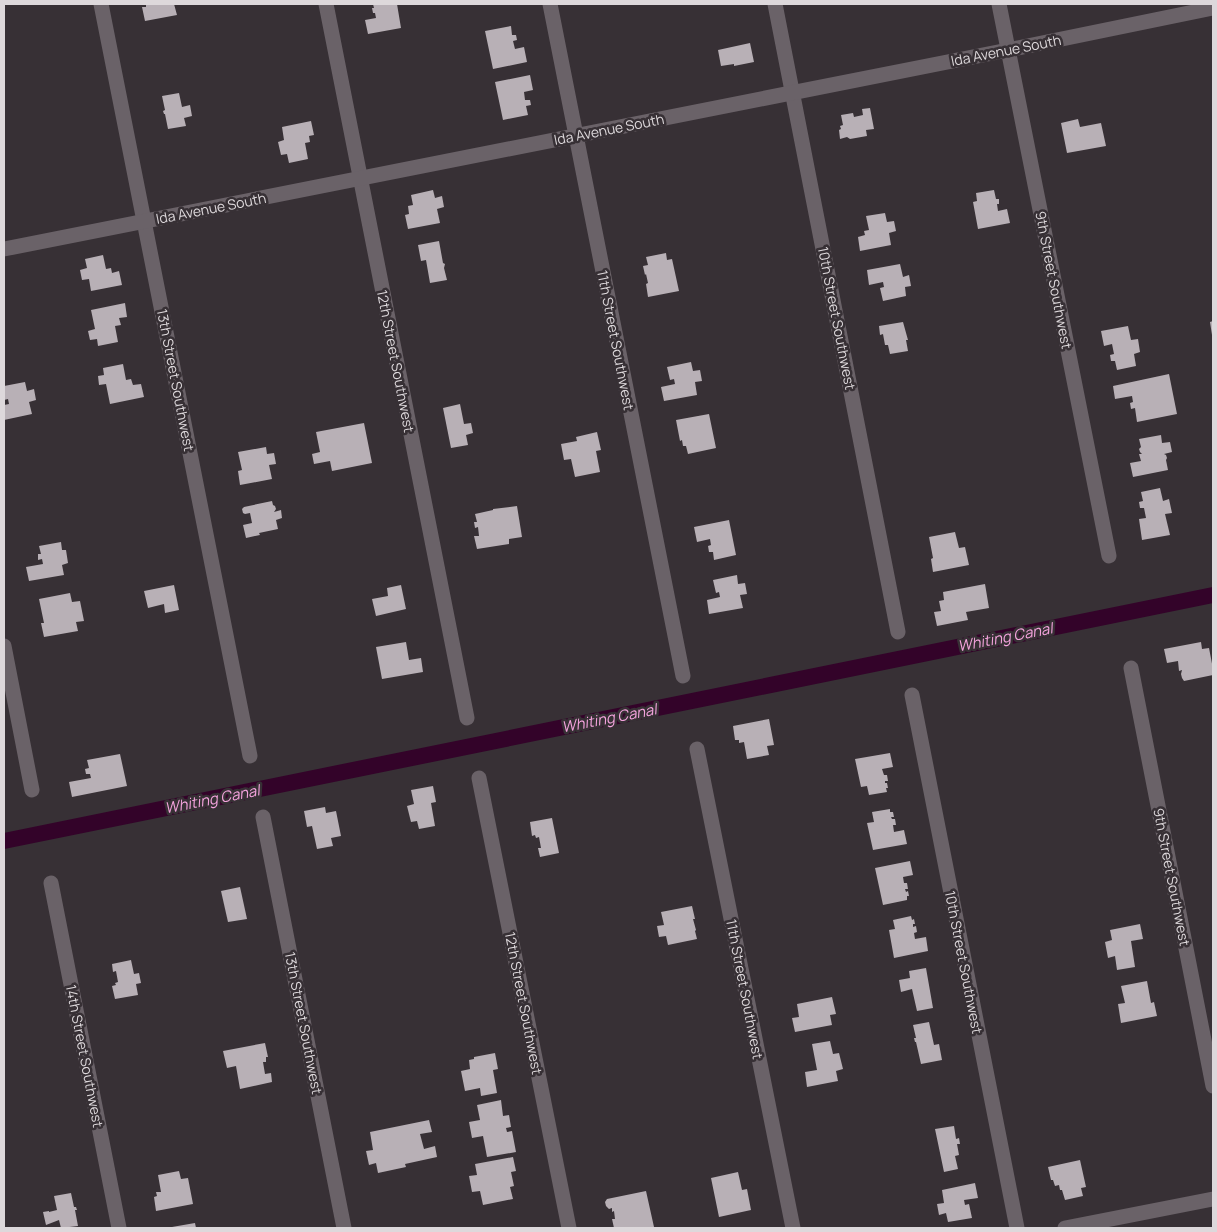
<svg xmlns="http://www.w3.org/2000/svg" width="1217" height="1232" font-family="Manrope,sans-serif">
  <rect width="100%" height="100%" fill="#373035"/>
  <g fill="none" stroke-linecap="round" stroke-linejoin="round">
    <path stroke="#330329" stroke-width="16" d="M4,841L1213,595"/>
  </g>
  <g fill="#b8b0b6">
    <path d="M146,4H174L177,15L145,21L142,7H146Z"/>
    <path d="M373,4H397L401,28L368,34L365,20L376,18L375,13H373L372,8H374Z"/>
    <path d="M511,26L512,35H516L517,40L513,41L515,49L524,47L527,62L493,69L485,31Z"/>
    <path d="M750,43L754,62L734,66V64L721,66L718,50Z"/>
    <path d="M530,75L533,90L524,92L525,100H530L531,105L526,106L528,115L503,120L495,82Z"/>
    <path d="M179,93L182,107L190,105L192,116L184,118L186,126L168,129L165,114H164L163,111L165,110L162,96Z"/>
    <path d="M870,108L874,129L866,130L867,136L850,139L847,137L840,139L839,130L841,129L840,126L843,125L841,115L853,113L854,117L863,115L862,109Z"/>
    <path d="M1078,119L1080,127L1101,123L1106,146L1067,153L1061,123Z"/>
    <path d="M311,121L314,135L309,136L310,142L305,143L308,159L289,163L287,154L281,155L278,142L284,140L282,127Z"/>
    <path d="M433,190L435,198L442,196L444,207L437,209L440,223L408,229L405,215L409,214L408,206L413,205L411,195Z"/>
    <path d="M994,190L996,199H999V204H997L998,211L1007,209L1010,223L978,229L973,202L977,201L976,193Z"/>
    <path d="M885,213L887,222L894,221L896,231L889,233L891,245L860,251L858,237L865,235L864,231L869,230L866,216Z"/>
    <path d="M439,241L443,263L445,264L444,268L447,280L430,283L426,260L421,261L418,245Z"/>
    <path d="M666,253L667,260L672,259L679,291L648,297L646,284L648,283L646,274L645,275L643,266L648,265L646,257Z"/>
    <path d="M103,255L106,269L111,268L112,273L119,271L122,285L91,291L89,279L82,280L80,270L87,268L85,259Z"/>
    <path d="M900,264L903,277L909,275L911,286L905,287L906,296L883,301L880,288L884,287L883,282L869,285L867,270Z"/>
    <path d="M125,303L127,317L119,318L121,325L115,326L118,342L98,346L97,339L90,340L88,331L95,329L91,310Z"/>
    <path d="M1213,321V335H1212L1210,322Z"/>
    <path d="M903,322L908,340H906L908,351L890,354L888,345H885L883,334L880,335L879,326Z"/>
    <path d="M1128,326L1131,340L1138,339L1140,352L1134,354L1136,366L1117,370L1115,361H1111L1110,355L1114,354L1112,344L1104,346L1101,331Z"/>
    <path d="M691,362L693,371L700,370L702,381L695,382L697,395L664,401L661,387L675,384L674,379L670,380L667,367Z"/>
    <path d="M123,364L126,380L131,379L133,385L141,384L144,397L110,404L106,384L99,385L98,376L104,375L103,368Z"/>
    <path d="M1169,374L1177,414L1137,422L1135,408L1131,409L1130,403L1133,402L1132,396L1115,399L1113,386Z"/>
    <path d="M25,382L27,391L34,389L36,400L29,402L32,414L4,420V405L9,404L8,399L4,400V386Z"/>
    <path d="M460,404L464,424L471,423L473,433L466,435L468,445L451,448L443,408Z"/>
    <path d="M709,414L716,448L688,454L686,446H683L682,440L680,441L676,420Z"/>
    <path d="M364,423L372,463L332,471L330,461L314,464L312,454L320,452L316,432Z"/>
    <path d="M597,432L601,450L596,451L600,472L575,477L571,459L564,460L561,444L577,441L576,437Z"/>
    <path d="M1161,435L1162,443L1170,442L1172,452L1164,454L1166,455L1167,458L1166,460L1168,470L1133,477L1130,463L1141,461L1139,454H1142L1140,452L1139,449L1141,447L1139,439Z"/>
    <path d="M266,447L267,454L274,453L276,464L269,465L272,479L240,485L238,471L242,470L238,452Z"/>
    <path d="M1160,488L1163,501L1169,499L1172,513L1165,514L1170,535L1142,540L1139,519L1146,518L1144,508H1140L1139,502L1143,501L1141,492Z"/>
    <path d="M272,501L273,505L275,506L276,509L274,512L281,510L282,518L276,520L278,529L259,533L260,535L246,538L243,525L252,523L250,513L245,514L243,513L242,509L244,507Z"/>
    <path d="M517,506L522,537L509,539V544L477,549L474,536H479L478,527L475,528L474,522H477L475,514L493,510V509Z"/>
    <path d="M729,520L736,555L714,560L713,552H709L708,546L711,545L710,539L697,542L694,527Z"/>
    <path d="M955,532L959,548L965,547L969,565L933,572L931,559L933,558L929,537Z"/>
    <path d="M61,542L62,550H66L68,563L62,565L64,575L29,581L26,567L43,564L42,559L38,560V554H41L39,546Z"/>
    <path d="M737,575L738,584L745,583L747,594L740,595L743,608L709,614L707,600L720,597L719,592L716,593L713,580Z"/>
    <path d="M985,584L989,608L966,612L968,620L937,626L934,612L941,611L939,601L944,600L943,592Z"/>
    <path d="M174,585L179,610L165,613L164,604L148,608L144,591Z"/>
    <path d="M401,585L406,609L376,616L372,599L388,596L387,588Z"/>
    <path d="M70,593L72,602L80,601L84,621L76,622L78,631L44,637L41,623H44L39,599Z"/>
    <path d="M406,642L409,660L421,658L423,672L382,679L376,647Z"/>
    <path d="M1201,642L1202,649L1209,648L1213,669V675L1184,681L1182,678L1181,674L1182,670L1179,671L1178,661L1167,663L1164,649Z"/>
    <path d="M769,719L774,745L767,746L769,755L747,759L744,742L739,743V740H735L733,726Z"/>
    <path d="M890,753L893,767L882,769L884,775H887L888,781H885V783H887L888,788H886L887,792L869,795L867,786L861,787L855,759Z"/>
    <path d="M120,754L127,786L72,797L69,782L91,778L90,774H86L85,769L89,768L87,760Z"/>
    <path d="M433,786L436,802L431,803L435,826L419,829L417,821L411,822L407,806L414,804L411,790Z"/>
    <path d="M325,807L326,813L336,811L341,836L331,838L333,846L317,849L312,826L307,827L304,811Z"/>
    <path d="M890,809V812H893L894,817H891L892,819H895L896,825H893L894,832L904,830L907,844L873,850L867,823L874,822L872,812Z"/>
    <path d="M552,818L559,853L540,857L538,848H541L539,837L536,838L535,835L532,836L530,822Z"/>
    <path d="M910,861L913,875L903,877L904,883H907L908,889H905L906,892L908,891L909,896H907V900L883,905L875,868Z"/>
    <path d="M240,887L247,919L228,922L221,891Z"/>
    <path d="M692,906L695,919H693L696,930L695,931L697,939L668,945L666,936L659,937L657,926L664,925L661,912Z"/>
    <path d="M911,916L912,920L914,919L915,924H913V927L916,926L917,932L914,933L915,939L926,937L928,951L894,958L889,930L895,929L893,920Z"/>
    <path d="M1140,924L1143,939L1131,941L1135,967L1117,970L1115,956L1108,958L1105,942L1112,940L1110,930Z"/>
    <path d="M131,960L134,974L139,973L141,983L136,984L138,995L115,999L112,986L116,985L115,983L118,982L116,971L113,972L112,964Z"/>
    <path d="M926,968L933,1008L917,1011L912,989L901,992L899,980L910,978L909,971Z"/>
    <path d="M1147,981L1151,1003L1154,1002L1157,1016L1121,1023L1118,1004L1125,1003L1121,986Z"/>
    <path d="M832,997L836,1014L830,1015L832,1025L795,1032L792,1018L799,1017L797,1004Z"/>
    <path d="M929,1022L934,1045L939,1044L942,1060L921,1064L916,1042H915L914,1038H916L913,1025Z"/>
    <path d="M830,1041L833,1054L839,1053L843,1069L836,1071L838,1081L807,1087L805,1072L817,1070L812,1044Z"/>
    <path d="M265,1043L268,1057H266V1062H263L265,1074L271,1073L272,1082L240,1089L236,1066L227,1068L223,1051Z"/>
    <path d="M495,1053L498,1069L493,1070L497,1093L481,1096L480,1088L465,1091L461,1071L470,1069L469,1060L474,1059V1057Z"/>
    <path d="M501,1100L503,1116L509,1115L511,1127L506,1128L507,1132L512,1131L516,1152L487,1157L483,1136L472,1138L469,1122L480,1120L477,1105Z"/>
    <path d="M429,1120L432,1132L420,1134L424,1149L435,1146L437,1157L405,1164L406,1167L378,1173L376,1163L369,1165L366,1151L373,1150L370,1132Z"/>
    <path d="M954,1126L956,1139L959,1138L960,1144H957L959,1155L955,1156L958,1169L944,1172L935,1129Z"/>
    <path d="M513,1157L516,1171L511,1172L514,1186L510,1187L513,1199L483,1205L480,1191L472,1192L469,1176L477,1175L475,1164Z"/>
    <path d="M1080,1160L1086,1187L1081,1188L1083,1196L1065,1200L1062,1190H1060L1059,1185L1055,1186L1053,1180H1051L1048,1167Z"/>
    <path d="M179,1171L181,1179L188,1178L193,1204L156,1211L154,1197L157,1196L156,1192H161L158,1175Z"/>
    <path d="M738,1172L742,1190L747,1189L751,1210L719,1217L711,1178Z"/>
    <path d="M975,1183L978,1198L964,1200L965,1205L969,1204L972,1218L948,1222L946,1213L939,1215L937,1204L944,1203L942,1190Z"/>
    <path d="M646,1191L654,1227L646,1228H614L612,1219H615L614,1211L612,1212V1208L609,1209L606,1206L605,1202L607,1199Z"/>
    <path d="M71,1193L74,1207H76L77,1210H75L78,1226L61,1228L59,1220L46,1225L43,1212L49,1211V1212L57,1210L54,1196Z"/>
    <path d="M195,1223L196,1228H173L172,1227Z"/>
  </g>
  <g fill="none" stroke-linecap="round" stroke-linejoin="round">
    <g stroke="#6a6268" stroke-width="15">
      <path d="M101,4L250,756"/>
      <path d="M326,4L467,718"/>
      <path d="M550,4L683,676"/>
      <path d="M775,4L898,632"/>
      <path d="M999,4L1109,556"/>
      <path d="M4,249L1008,50L1213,8"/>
      <path d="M4,646L32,790"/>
      <path d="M1131,668L1213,1086"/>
      <path d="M912,695L1017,1228"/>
      <path d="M697,749L793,1228"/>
      <path d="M479,778L569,1228"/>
      <path d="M263,817L344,1228"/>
      <path d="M51,883L119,1228"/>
      <path d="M1065,1228L1213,1199"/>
    </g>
  </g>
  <g text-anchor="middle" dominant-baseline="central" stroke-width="5" stroke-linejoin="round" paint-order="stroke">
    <g font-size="14" fill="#ddd8db" stroke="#373035">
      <text transform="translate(1006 50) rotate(-11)">Ida Avenue South</text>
      <text transform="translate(609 129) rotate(-11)">Ida Avenue South</text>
      <text transform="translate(211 208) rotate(-11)">Ida Avenue South</text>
      <text transform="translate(1054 280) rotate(79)">9th Street Southwest</text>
      <text transform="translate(837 318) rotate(79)">10th Street Southwest</text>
      <text transform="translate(616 340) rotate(79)">11th Street Southwest</text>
      <text transform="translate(396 361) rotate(79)">12th Street Southwest</text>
      <text transform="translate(176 380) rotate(79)">13th Street Southwest</text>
      <text transform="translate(1172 877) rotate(79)">9th Street Southwest</text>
      <text transform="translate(964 962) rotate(79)">10th Street Southwest</text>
      <text transform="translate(745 989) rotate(79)">11th Street Southwest</text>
      <text transform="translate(524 1003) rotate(79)">12th Street Southwest</text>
      <text transform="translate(304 1023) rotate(79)">13th Street Southwest</text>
      <text transform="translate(85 1056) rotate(79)">14th Street Southwest</text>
    </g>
    <g font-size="15" font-style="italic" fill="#f5a4de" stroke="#373035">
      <text transform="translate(1005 637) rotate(-11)">Whiting Canal</text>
      <text transform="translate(609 718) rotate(-11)">Whiting Canal</text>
      <text transform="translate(212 799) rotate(-11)">Whiting Canal</text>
    </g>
  </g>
  <rect width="1217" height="1232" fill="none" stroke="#ddd8db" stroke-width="10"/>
</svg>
